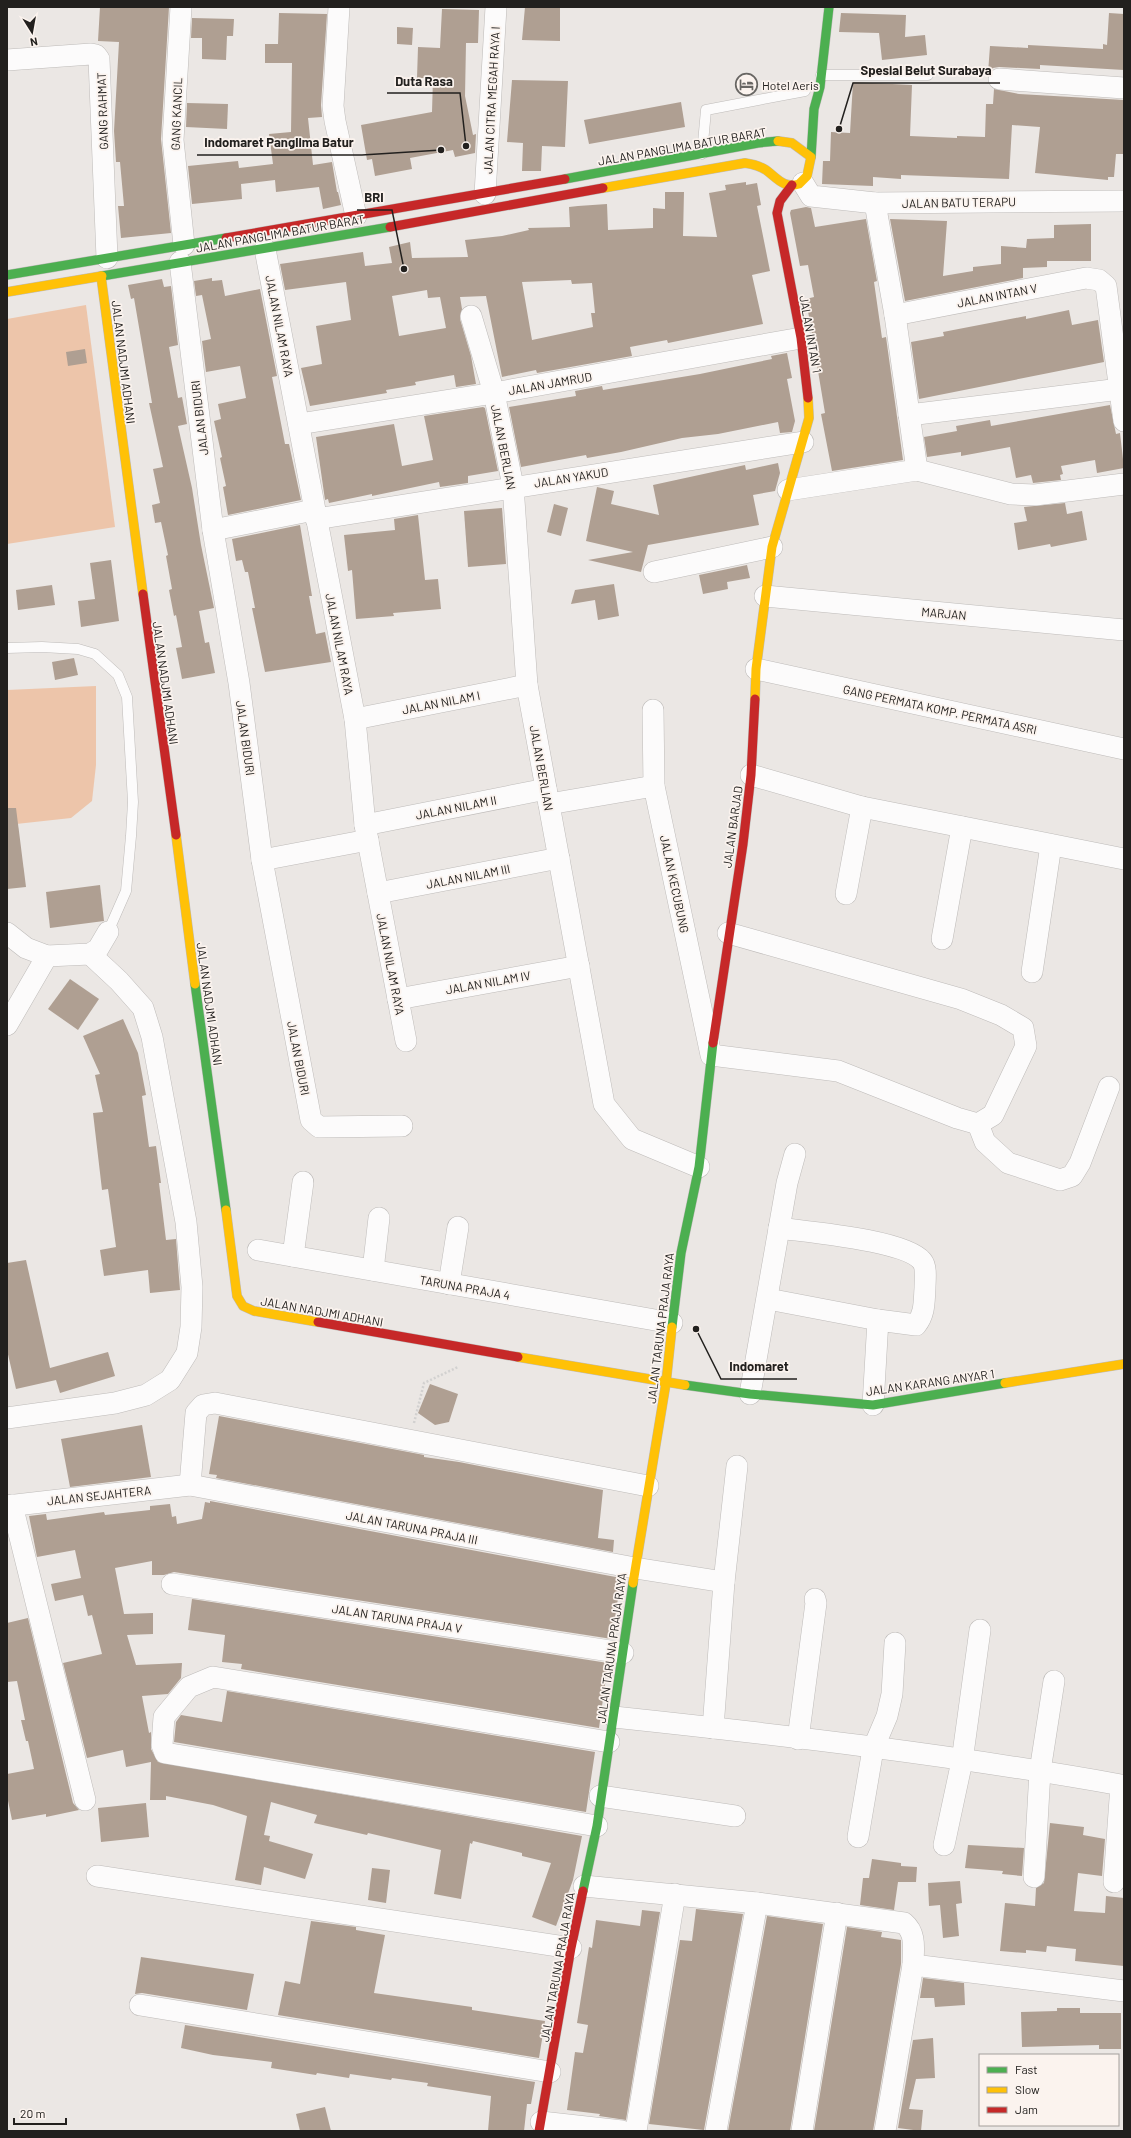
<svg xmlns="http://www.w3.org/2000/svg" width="1131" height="2138" font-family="Barlow,sans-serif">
  <rect width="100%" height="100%" fill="#ebe7e4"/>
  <g fill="#edc5aa">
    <path d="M86,305L115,527L7,544V319Z"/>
    <path d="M96,686V765L92,801L71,818L7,825V690Z"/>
  </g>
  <g fill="#af9f92" fill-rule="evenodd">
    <path d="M100,7H169L161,139L171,233L121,238L118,206H124L120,162H116L114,131L119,42L98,41Z"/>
    <path d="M525,7H560V41L522,40Z"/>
    <path d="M442,9L479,10L478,43H466L465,96L473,135L476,134L475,153L455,157L453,150L410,158L412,169L375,176L372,159L367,160L361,125L432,112L433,78H417L418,47L440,48Z"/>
    <path d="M279,13L327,14L321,105L322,117L308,118L313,165L332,162L337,192H338L341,205L323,209L319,187L276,192L275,180L241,184L242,199L192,204L188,166L238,161L239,168L273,164L269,134L291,132L292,63H265V44H278Z"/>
    <path d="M841,13L906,15L905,37L925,35L927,55L882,60L879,33L839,32Z"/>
    <path d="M1109,13L1124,14V70L1040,65V69L999,67L993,68L988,73L990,46L1028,48V45L1103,49V44L1107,45Z"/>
    <path d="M192,18L234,19L233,36H227L226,60L202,59V38H191Z"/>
    <path d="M397,27L413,28L412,45L397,44Z"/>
    <path d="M512,80L568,81L565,147L542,146L541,171H522L523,143L507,142Z"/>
    <path d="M853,82L912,85L910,136L957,138V136L985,137L986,104H993L994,89L1019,94L1124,100V154H1116L1114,177H1108V180L1035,173L1040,127L1012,125L1009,179L901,175V179L873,177V186L822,184L823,161H830L831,132L850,133Z"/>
    <path d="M681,102L685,127L589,144L584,120Z"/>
    <path d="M187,103L228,104L227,129L186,127Z"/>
    <path d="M746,182V185L757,183L761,205L757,206L770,271L752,275L763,324L668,343L667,340L630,347L632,356L537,373L536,370L502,377L486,296L460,297L462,309L460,319L471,356L476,384L456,387L454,375L415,382L416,385L386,390L387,393L310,406L301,368L322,364L316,326L351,320L346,282L285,290L280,264L363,252L365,266L392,263L389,247L410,242L412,258L468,257L465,240L502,236L529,230L528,228L570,227L569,207L578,206L607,204L608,230L653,228V208L665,209V192H684L683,236L717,237L709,193L726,190L725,185ZM571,280L572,284L592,283L595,313H591L593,327L532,340L522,282ZM427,290L428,298L440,297L446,328L399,336L392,296Z"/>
    <path d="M806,207L811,208L815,227L866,219L877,281L874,282L882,338L886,337L903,460L832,471L821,414L825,413L806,299L814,297L808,265L800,266L790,213L791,210Z"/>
    <path d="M890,219L947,221L943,276L973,271V267L1001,264V246L1026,248L1027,239L1054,238V225L1091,224V261H1047V267L1023,268V278L905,301Z"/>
    <path d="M212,278V281L222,280L225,296L260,289L277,376L272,377L285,444H289L301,500L228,515L223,487L226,486L220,458L222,457L214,421L221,419L218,404L246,398L240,366L206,372L202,341L211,339L202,295L196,296L194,281Z"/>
    <path d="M162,279L164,287L171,286L178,345L169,347L178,398L182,397L187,424L178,426L192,488L201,545L214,608L199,611L205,643L209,642L215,673L182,679L176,648L182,647L176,615L174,616L169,590L172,589L166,556L168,555L161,522L155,523L152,505L160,503L153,469L163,467L149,403H152L134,298L131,299L128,285Z"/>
    <path d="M1069,310L1072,325L1098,320L1104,362L919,399L911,342L944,336L943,332L1026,316V319Z"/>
    <path d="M85,349L87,363L68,366L66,352Z"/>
    <path d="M787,353L792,378L787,379L795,421L792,432L780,433L778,422L718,434L682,438L621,452L587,458L586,455L521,467L509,407L576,396L575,391L602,386L603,390L700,374L772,359L771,356Z"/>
    <path d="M1110,405L1116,434L1120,433L1124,468L1097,473L1095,460L1061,466L1063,474L1060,475L1061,480L1033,483L1031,475L1016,478L1010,447L961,456V452L927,457L924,437L957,431L956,426L990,420L991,426Z"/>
    <path d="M483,407L485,408L498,471L468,476V483L440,487L439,482L372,496V494L329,503L328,499L325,500L316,437L394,424L402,466L433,460L424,416Z"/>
    <path d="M778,463L780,473L775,491L753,495L759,525L648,545L641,572L588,560L633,552L586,541L597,487L614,491L611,504L659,515L653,485L745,465L746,470Z"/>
    <path d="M1065,503L1067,514L1082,511L1087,540L1051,547L1050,544L1018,550L1014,523L1027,521L1024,507Z"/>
    <path d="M554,504L568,508L561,536L547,532Z"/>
    <path d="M502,508L506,564L468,567L464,511Z"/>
    <path d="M418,515L425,580L438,579L441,609L393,613L394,616L356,619L352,570L348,571L344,535L395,530L394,519Z"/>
    <path d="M300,525L312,596H309L316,634L325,632L331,662L265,672L252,608H255L248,572H245L242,560L236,561L232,539Z"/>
    <path d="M111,560L119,621L81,627L78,601L95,599L90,563Z"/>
    <path d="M747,565L750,578L727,582L728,589L703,594L699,575Z"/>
    <path d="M614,584L619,616L598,620L595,600L571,604L575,590Z"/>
    <path d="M52,585L55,605L18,610L16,590Z"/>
    <path d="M74,658L78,675L55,680L52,662Z"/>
    <path d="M7,808H16L26,887L7,889Z"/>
    <path d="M100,885L104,921L50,928L46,892Z"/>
    <path d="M70,979L99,999L78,1030L48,1009Z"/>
    <path d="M123,1019L138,1053L146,1095L142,1096L149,1147L156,1146L161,1183H159L166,1240L176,1239L180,1290L150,1293L148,1270L104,1276L100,1250L116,1247L108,1189L102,1190L93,1113L103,1112L95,1075L100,1074L83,1036Z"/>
    <path d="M26,1260L50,1368L108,1352L115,1376L60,1393L56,1380L16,1389L7,1350V1263Z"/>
    <path d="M430,1384L458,1394L449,1422L435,1425L418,1413Z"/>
    <path d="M219,1416L424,1455V1457L459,1462L603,1490L598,1538L614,1540L613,1552L216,1478L217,1475L209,1474Z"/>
    <path d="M142,1425L151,1477L70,1487L61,1439Z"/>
    <path d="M210,1501L621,1578L612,1639L174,1572L164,1575H152V1561L115,1568L124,1614L153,1613V1634L127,1635L136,1665L182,1663L181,1678L168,1694L142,1696L149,1733L151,1732V1749L158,1762L582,1836L573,1880L556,1926L532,1917L551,1863L522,1856V1853L473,1841L472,1844L470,1843L461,1899L434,1894L441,1850L368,1833L367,1835L314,1823L317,1815L271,1802L264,1835L270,1836L269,1841L313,1854L305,1879L264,1867L261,1885L235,1880L247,1816L213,1805L166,1796V1800H150L151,1762L126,1767L123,1750L87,1758L63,1663L102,1654L92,1615L88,1616L83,1595L55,1601L51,1584L81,1578L75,1550L37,1557L29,1516L46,1514L47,1520L104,1512L105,1515L150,1510V1506L170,1504L172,1517L176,1516L177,1524L202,1519L205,1502L210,1503Z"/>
    <path d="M192,1599L608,1663L599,1728L241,1669L242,1664L222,1662L225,1635L188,1630Z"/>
    <path d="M28,1618L73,1803L79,1810L46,1817V1814L12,1820L7,1796V1774L34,1769L28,1741H26L21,1720H25L17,1681L7,1682V1623Z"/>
    <path d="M227,1691L595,1752L586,1812L174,1742L176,1722L181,1715L222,1722Z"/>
    <path d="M146,1803L149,1837L101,1842L98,1808Z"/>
    <path d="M1050,1823L1084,1827L1083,1835L1105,1839L1102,1876L1078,1873L1074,1911L1105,1913L1106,1896L1124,1898V1966L1075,1961L1076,1949L1047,1946L1046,1952L1026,1950V1953L1000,1951L1005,1903L1035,1906L1036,1888L1044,1883Z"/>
    <path d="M968,1845L1024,1848L1022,1876L1002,1874L1003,1871L965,1868Z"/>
    <path d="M872,1859L901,1863V1866L917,1867L916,1882H898L894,1910L860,1905L863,1878H869Z"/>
    <path d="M372,1868L390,1870L386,1903L368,1900Z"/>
    <path d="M960,1881L962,1903L956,1904L959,1936L943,1938L940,1905L929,1906L928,1883Z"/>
    <path d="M696,1909L743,1914L704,2130L649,2124L680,1940L692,1941Z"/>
    <path d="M642,1910L660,1912L626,2120L599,2116L600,2114L567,2110L575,2052L583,2053L588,2025L577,2023L589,1947L592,1948L596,1920L640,1926Z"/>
    <path d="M767,1916L823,1924L790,2131H728Z"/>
    <path d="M311,1921L356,1927V1930L385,1935L374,1993L472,2007V2010L545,2021L539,2058L278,2015L285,1981L300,1984Z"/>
    <path d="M847,1927L882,1932L881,1937L901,1940V1964L873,2131H814Z"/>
    <path d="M141,1957L254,1974L247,2010L142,1993L135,1994Z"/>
    <path d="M923,1978L964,1983L965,2005L935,2007L934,1998H920Z"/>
    <path d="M1057,2008H1080V2013H1121V2049H1099V2045L1022,2047L1021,2012L1057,2011Z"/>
    <path d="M185,2025L535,2082L531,2104H527L524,2131H488L491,2096L427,2086L428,2083L392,2078L391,2080L350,2074L349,2078L317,2073L316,2075L271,2068L272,2062L213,2055L181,2048Z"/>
    <path d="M933,2038L935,2078L916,2079L909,2109L923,2110L921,2131L898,2128L913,2040Z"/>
    <path d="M325,2107L331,2131H300L296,2114Z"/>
  </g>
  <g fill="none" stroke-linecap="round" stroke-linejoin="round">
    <defs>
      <g id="lane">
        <path d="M821,75H928"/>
        <path d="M702,154L706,110L805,91"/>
        <path d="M7,648L42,647L78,649L95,654L118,675L127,697L133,802L131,836L126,891L108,932"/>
      </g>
      <g id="street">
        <path d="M181,7L173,140L184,245"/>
        <path d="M339,7L333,106L335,121L356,216"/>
        <path d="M7,60L91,54L96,55L99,59L107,258"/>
        <path d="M999,79L1124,88"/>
        <path d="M803,183L811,196L875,203L1124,201"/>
        <path d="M485,194L496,7"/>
        <path d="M875,203L895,315L917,470"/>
        <path d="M265,249L355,719L365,825L406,1041"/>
        <path d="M180,262L213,530L239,683L262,860L311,1120L319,1127L402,1126"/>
        <path d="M895,315L1086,278L1099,280L1106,286L1124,421"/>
        <path d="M471,316L494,393L513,486L527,685L604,1104L632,1139L699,1167"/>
        <path d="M909,415L1120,389"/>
        <path d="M299,424L494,393L801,338"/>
        <path d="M788,490L917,470L1011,494L1035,495L1124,484"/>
        <path d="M316,519L803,442"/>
        <path d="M213,530L314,510"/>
        <path d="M654,572L772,547"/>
        <path d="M765,596L1124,630"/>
        <path d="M756,669L1124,749"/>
        <path d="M653,710L654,786L711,1055L838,1071L957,1118L978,1124L993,1115L1026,1046L1023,1028L1001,1015L961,999L728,933"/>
        <path d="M355,719L527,685"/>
        <path d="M751,775L862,807L1124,859"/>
        <path d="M549,804L654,786"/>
        <path d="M365,825L546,789"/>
        <path d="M262,860L368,840"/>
        <path d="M378,893L559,858"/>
        <path d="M846,894L862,807"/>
        <path d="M7,933L26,948L47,956L90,954L98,949L108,932"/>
        <path d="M942,939L962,827"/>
        <path d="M1032,972L1051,845"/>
        <path d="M398,999L579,966"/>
        <path d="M7,1025L47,956"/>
        <path d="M978,1124L985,1142L1008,1163L1060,1180L1072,1176L1080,1163L1109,1087"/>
        <path d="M779,1228C808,1232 905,1240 922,1261C927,1267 925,1280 925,1288C924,1302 925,1314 916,1325L878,1320L873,1405"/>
        <path d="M258,1250L672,1323"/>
        <path d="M293,1256L303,1182"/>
        <path d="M373,1270L379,1218"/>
        <path d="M449,1284L458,1227"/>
        <path d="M768,1299L878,1320"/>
        <path d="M750,1394L787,1183L795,1154"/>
        <path d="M7,1418L115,1403L146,1395L170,1380L187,1353L191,1327L192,1287L186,1222L152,1037L143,1008L119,981L90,954"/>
        <path d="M190,1485L196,1413L203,1405L215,1403L648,1486"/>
        <path d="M12,1505L85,1800"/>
        <path d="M7,1506L190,1485L635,1568L724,1582"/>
        <path d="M172,1584L623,1653"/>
        <path d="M614,1717C783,1735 954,1755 1121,1785L1114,1882"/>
        <path d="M713,1728L724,1582L737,1466"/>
        <path d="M798,1739L816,1603L815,1599"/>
        <path d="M600,1796L735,1816"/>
        <path d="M597,1826L165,1753L162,1745L164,1717L189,1687L213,1677L609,1742"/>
        <path d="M858,1837L873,1749L887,1716L892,1694L895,1643"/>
        <path d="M944,1845L962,1761L980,1630"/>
        <path d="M97,1876L571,1948"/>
        <path d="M1034,1877L1040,1771L1054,1681"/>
        <path d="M584,1886L757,1903L904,1923C917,1934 913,1950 913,1965L1124,1991"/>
        <path d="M140,2005L550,2072"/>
        <path d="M541,2122L622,2131"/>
        <path d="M636,2131L675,1894"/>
        <path d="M716,2131L757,1903"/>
        <path d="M802,2131L837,1913"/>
        <path d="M885,2131L913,1965"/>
      </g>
      <g id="fast">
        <path d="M811,157L814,109L820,87L829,7"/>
        <path d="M565,179L758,143L778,141"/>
        <path d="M7,275L226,238"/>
        <path d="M102,276L390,227"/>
        <path d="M195,984L226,1210"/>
        <path d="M672,1327L681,1253L699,1167L713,1043"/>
        <path d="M685,1385L750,1394L873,1405L1005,1383"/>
        <path d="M583,1891L597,1826L633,1583"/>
      </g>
      <g id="slow">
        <path d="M603,188L745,163C752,164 760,166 766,170C777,178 784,189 799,184L807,176L811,157L792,143L778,141"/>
        <path d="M101,276L143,594"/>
        <path d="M7,292L102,276"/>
        <path d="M755,699L756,669L772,547L809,418L808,398"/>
        <path d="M176,835L195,984"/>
        <path d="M226,1210L237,1296L243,1306L254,1311L318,1322"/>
        <path d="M518,1357L685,1385"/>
        <path d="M1005,1383L1124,1364"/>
        <path d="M633,1583L666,1383L672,1327"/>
      </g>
      <g id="jam">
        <path d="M792,185L780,201L777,213L801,338L808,398"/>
        <path d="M390,227L603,188"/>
        <path d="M226,238L565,179"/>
        <path d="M143,594L176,835"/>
        <path d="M713,1043L743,844L751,775L755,699"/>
        <path d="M318,1322L518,1357"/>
        <path d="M539,2131L571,1948L583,1891"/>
      </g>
    </defs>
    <use href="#lane" stroke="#bebbb9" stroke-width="11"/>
    <use href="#street" stroke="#bebbb9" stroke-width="22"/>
    <use href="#fast" stroke="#bebbb9" stroke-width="10"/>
    <use href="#slow" stroke="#bebbb9" stroke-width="10"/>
    <use href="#jam" stroke="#bebbb9" stroke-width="10"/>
    <path stroke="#d2d1d0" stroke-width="2.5" stroke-dasharray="2 2" stroke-linecap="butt" d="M414,1423L424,1383L458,1367"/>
    <use href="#lane" stroke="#fcfbfb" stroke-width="10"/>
    <use href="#street" stroke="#fcfbfb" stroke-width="21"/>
    <use href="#fast" stroke="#4caf50" stroke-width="9"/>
    <use href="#slow" stroke="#ffc107" stroke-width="9"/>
    <use href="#jam" stroke="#c62828" stroke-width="9"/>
  </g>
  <defs>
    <symbol id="hotel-ring" viewBox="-11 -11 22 22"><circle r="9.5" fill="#fbf3ee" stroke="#686663" stroke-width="1.5"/><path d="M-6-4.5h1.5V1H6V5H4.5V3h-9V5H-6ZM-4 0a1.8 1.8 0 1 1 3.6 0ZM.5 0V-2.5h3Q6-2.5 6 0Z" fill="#686663"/></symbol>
  </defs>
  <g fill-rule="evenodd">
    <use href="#hotel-ring" x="734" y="72" width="25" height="25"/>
  </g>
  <g text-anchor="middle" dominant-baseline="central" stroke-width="3.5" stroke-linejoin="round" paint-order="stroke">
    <g font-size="12" fill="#22201e" stroke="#fbf3ee" text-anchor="start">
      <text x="762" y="85">Hotel Aeris</text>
    </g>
    <g font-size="12" fill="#22201e" stroke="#fbf3ee">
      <text transform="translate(491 100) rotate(-87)">JALAN CITRA MEGAH RAYA I</text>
      <text transform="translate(102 111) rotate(-92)">GANG RAHMAT</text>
      <text transform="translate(176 114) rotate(-88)">GANG KANCIL</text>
      <text transform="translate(682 146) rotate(-10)">JALAN PANGLIMA BATUR BARAT</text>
      <text transform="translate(959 202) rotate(-1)">JALAN BATU TERAPU</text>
      <text transform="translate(280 233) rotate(-10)">JALAN PANGLIMA BATUR BARAT</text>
      <text transform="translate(997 295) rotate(-11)">JALAN INTAN V</text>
      <text transform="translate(280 326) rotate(79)">JALAN NILAM RAYA</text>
      <text transform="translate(811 334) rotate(80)">JALAN INTAN 1</text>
      <text transform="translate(124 362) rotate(83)">JALAN NADJMI ADHANI</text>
      <text transform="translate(550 383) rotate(-10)">JALAN JAMRUD</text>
      <text transform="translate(199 418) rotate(-97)">JALAN BIDURI</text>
      <text transform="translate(504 447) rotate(79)">JALAN BERLIAN</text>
      <text transform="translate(571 477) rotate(-9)">JALAN YAKUD</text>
      <text transform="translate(944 613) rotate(5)">MARJAN</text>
      <text transform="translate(340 644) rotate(79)">JALAN NILAM RAYA</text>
      <text transform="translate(166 683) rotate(82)">JALAN NADJMI ADHANI</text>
      <text transform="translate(441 702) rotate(-11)">JALAN NILAM I</text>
      <text transform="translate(940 709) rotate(12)">GANG PERMATA KOMP. PERMATA ASRI</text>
      <text transform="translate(246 738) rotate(82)">JALAN BIDURI</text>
      <text transform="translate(542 768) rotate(80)">JALAN BERLIAN</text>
      <text transform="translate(456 807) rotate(-11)">JALAN NILAM II</text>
      <text transform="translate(732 827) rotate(-82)">JALAN BARJAD</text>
      <text transform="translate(468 876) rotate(-11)">JALAN NILAM III</text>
      <text transform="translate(675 884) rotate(78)">JALAN KECUBUNG</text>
      <text transform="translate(391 964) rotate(79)">JALAN NILAM RAYA</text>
      <text transform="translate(488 982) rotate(-10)">JALAN NILAM IV</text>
      <text transform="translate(210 1004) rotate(82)">JALAN NADJMI ADHANI</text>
      <text transform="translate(299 1058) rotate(79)">JALAN BIDURI</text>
      <text transform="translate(465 1287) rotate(10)">TARUNA PRAJA 4</text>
      <text transform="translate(322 1311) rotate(10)">JALAN NADJMI ADHANI</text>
      <text transform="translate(660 1328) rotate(-83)">JALAN TARUNA PRAJA RAYA</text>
      <text transform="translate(930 1382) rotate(-8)">JALAN KARANG ANYAR 1</text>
      <text transform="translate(99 1495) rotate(-6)">JALAN SEJAHTERA</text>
      <text transform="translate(412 1527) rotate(11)">JALAN TARUNA PRAJA III</text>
      <text transform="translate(397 1618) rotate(9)">JALAN TARUNA PRAJA V</text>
      <text transform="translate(611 1648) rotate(-82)">JALAN TARUNA PRAJA RAYA</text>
      <text transform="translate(557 1967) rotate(-80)">JALAN TARUNA PRAJA RAYA</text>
    </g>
  </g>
  <path fill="none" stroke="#22201e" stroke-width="1.5" d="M839 129L853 83H1000M466 146L460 93H387M441 150L362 155H197M404 269L392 210H357M696 1329L721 1379H797"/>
  <g fill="#22201e" stroke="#fbf3ee" stroke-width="1.5">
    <circle cx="839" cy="129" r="4"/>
    <circle cx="466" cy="146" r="4"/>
    <circle cx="441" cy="150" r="4"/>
    <circle cx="404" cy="269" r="4"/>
    <circle cx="696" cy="1329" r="4"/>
  </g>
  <g font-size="13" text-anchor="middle" font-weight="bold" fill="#22201e" stroke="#fbf3ee" stroke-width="3.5" stroke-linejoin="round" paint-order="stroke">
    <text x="926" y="75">Spesial Belut Surabaya</text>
    <text x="424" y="86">Duta Rasa</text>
    <text x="279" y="147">Indomaret Panglima Batur</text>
    <text x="374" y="202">BRI</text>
    <text x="759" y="1371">Indomaret</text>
  </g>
  <rect width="1131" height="2138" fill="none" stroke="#22201e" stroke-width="16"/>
  <rect x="979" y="2054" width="140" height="72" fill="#fbf3ee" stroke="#a49f9b"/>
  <rect x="987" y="2067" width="20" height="6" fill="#4caf50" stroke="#a49f9b"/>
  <text x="1015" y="2074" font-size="12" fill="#22201e">Fast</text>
  <rect x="987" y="2087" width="20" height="6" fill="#ffc107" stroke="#a49f9b"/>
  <text x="1015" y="2094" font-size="12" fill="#22201e">Slow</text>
  <rect x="987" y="2107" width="20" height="6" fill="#c62828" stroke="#a49f9b"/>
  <text x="1015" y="2114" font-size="12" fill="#22201e">Jam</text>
  <g transform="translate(32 32) rotate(169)" stroke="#fbf3ee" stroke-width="3" paint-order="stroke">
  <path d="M0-3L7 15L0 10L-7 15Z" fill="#22201e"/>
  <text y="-6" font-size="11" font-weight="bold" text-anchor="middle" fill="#22201e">N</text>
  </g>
  <path d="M14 2118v6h52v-6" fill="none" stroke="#22201e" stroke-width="2"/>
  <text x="20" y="2118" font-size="12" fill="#22201e" stroke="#fbf3ee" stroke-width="3" paint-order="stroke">20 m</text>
</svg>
